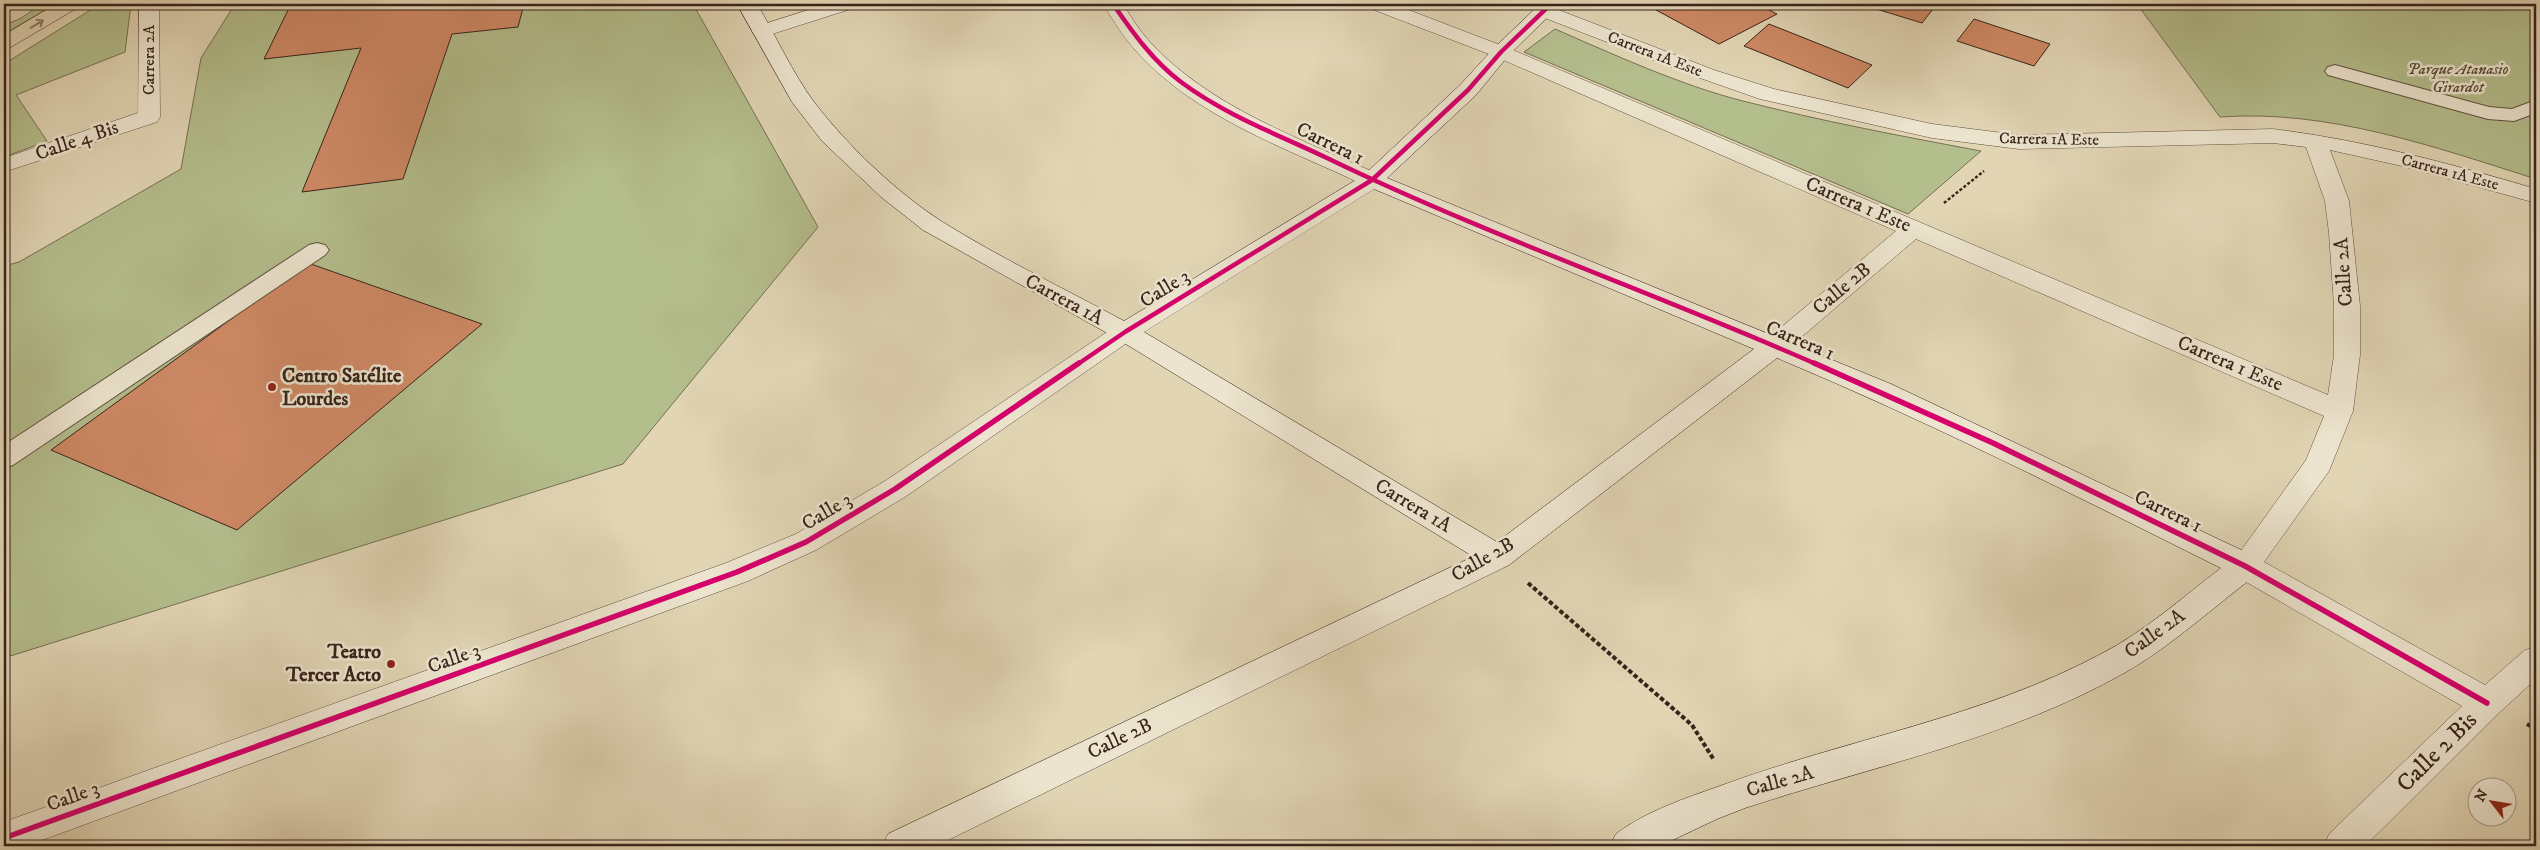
<svg xmlns="http://www.w3.org/2000/svg" width="2540" height="850" font-family="'IM FELL DW Pica',serif">
  <rect width="100%" height="100%" fill="#e1d5b4"/>
  <filter id="stains"><feTurbulence type="fractalNoise" baseFrequency=".004" numOctaves="4"/><feColorMatrix values="0 0 0 0 .2 0 0 0 0 .09 0 0 0 0 .02 0 0 0 .5 -.17"/></filter>
  <radialGradient id="worn" r=".72"><stop offset=".6" stop-color="#630" stop-opacity="0"/><stop offset="1" stop-color="#630" stop-opacity=".3"/></radialGradient>
  <g fill="#b4bd8c" stroke="#767053">
    <path d="M43,4H57L4,35V26Z"/>
    <path d="M100,4H131L125,52L16,95L47,141L4,157V64Z"/>
    <path d="M235,4H693L818,227L623,464L4,658V266L19,262L181,169L201,58Z"/>
    <path d="M2137,4H2536V179C2435,147 2328,109 2220,117Z"/>
    <path d="M1555,29C1615,55 1680,85 1743,101C1821,121 1901,136 1981,151L1908,214L1524,52Z"/>
  </g>
  <g fill="#ce8965" stroke="#38231a">
    <path d="M291,4H524L518,27L452,34L403,179L302,192L361,48L264,59Z"/>
    <path d="M1645,4H1757L1777,14L1719,44Z"/>
    <path d="M1860,4H1937L1922,23Z"/>
    <path d="M1974,19L2050,44L2034,66L1957,41Z"/>
    <path d="M1769,24L1872,65L1848,88L1744,46Z"/>
    <path d="M308,263L482,324L237,530L51,450Z"/>
  </g>
  <g fill="none" stroke-linecap="round" stroke-linejoin="round">
    <defs>
      <g id="lane">
        <path d="M2335,65L2489,107L2512,109L2536,100V113L2514,121L2488,119L2328,75L2325,71L2328,67Z"/>
        <path d="M317,243L325,245L329,250L325,255L13,465L4,468V445L309,245Z"/>
      </g>
      <g id="street">
        <path d="M139,4H159L160,117L157,122L4,172V158L138,113Z"/>
        <path d="M827,4H857L854,8L769,35L762,37L755,35L752,31L755,27Z"/>
        <path d="M1103,4H1123C1131,17 1139,30 1149,41C1209,107 1301,139 1380,175L1384,180L1380,185L1372,187L1364,185C1286,148 1195,117 1136,51C1123,37 1113,20 1103,4Z"/>
        <path d="M1366,4H1393L1508,48L2328,395L2334,355V306L2329,233L2325,201L2306,147L2273,143L2019,149L1932,138L1760,99L1700,78L1537,15L1534,11L1537,7H1551L1714,70L1774,89L1932,124L2019,135L2273,129C2362,140 2449,163 2536,189V203L2402,166L2330,150L2349,201L2360,306V355L2353,411L2329,471L2264,562L2485,685L2525,650L2536,647V679L2499,713L2365,846H2324L2329,834L2462,706L2234,575L2230,566L2306,460L2324,416L1916,239L1784,352L1775,355L1766,352L1762,346L1766,340L1896,231L1494,56L1369,8Z"/>
        <path d="M1125,323L1134,326L1138,332L1134,338L905,497L816,550L748,581L26,846H4V822L726,563L796,534L885,481L1116,326Z"/>
        <path d="M1498,545L1509,549L1513,557L1509,565L936,846H883L888,834Z"/>
      </g>
      <path id="secondary" d="M737,4H757C775,34 793,74 814,102C847,145 895,191 941,221C1000,258 1063,288 1124,321L1364,175L1460,85L1494,48L1540,4H1561L1508,56L1476,95L1387,178L1891,384L2256,557L2260,566L2256,575C2215,606 2170,647 2126,672C2008,739 1873,766 1745,808L1717,819L1660,846H1611C1612,842 1614,836 1617,833C1647,811 1686,798 1720,786C1847,739 1981,718 2101,654C2144,632 2183,597 2221,568C2074,495 1928,421 1777,358L1509,565L1498,569L1487,565L1116,338L923,230L881,197L822,141L792,102ZM1374,189L1754,349L1497,542L1144,332Z"/>
      <g id="primary">
        <path d="M14,4H38C31,13 15,22 4,24V10Z"/>
        <path d="M56,4H80L77,8L11,47L4,49V35Z"/>
      </g>
    </defs>
    <use href="#lane" stroke="#625040" stroke-width="2"/>
    <use href="#street" stroke="#625040" stroke-width="1"/>
    <use href="#secondary" stroke="#38231a" stroke-width="1"/>
    <use href="#primary" stroke="#38231a" stroke-width="1"/>
    <path stroke="#38231a" stroke-width="2.5" stroke-dasharray="3 2" stroke-linecap="butt" d="M1944,203L1984,171"/>
    <g stroke="#38231a" stroke-width="4" stroke-dasharray="4.5 2.5" stroke-linecap="butt">
      <path d="M1528,583L1692,725L1714,760"/>
      <path d="M2527,724L2536,729"/>
    </g>
    <use href="#lane" fill="#ece4ce" fill-rule="evenodd"/>
    <use href="#street" fill="#ece4ce" fill-rule="evenodd"/>
    <use href="#secondary" fill="#ece4ce" fill-rule="evenodd"/>
    <use href="#primary" fill="#e1d5b4" fill-rule="evenodd"/>
    <defs>
      <g id="cycleway-far1">
        <path d="M1113,4C1133,33 1153,61 1181,82C1225,115 1279,135 1327,158C1486,235 1655,293 1816,364"/>
        <path d="M1078,364L1125,332L1372,180L1468,90L1501,52L1551,4"/>
      </g>
      <g id="cycleway">
        <path d="M1814,363L1993,443L2245,566L2487,703"/>
        <path d="M4,838L737,572L806,542L895,489L1079,363"/>
      </g>
    </defs>
    <use href="#cycleway-far1" stroke="#ece4ce" stroke-width="7"/>
    <use href="#cycleway" stroke="#ece4ce" stroke-width="9"/>
    <use href="#cycleway-far1" stroke="#d6006c" stroke-width="4.5"/>
    <use href="#cycleway" stroke="#d6006c" stroke-width="5.5"/>
  </g>
  <defs><path id="oneway-shaft" d="M-6 0H5M1.5-3L5.5 0L1.5 3" fill="none" stroke-width="1.6" stroke-linecap="round" stroke-linejoin="round" transform="scale(1.25)"/></defs>
  <use stroke="#8c7c67" href="#oneway-shaft" transform="translate(37 24) rotate(-31)"/>
  <g fill="#8f2418" stroke="#ece4ce" stroke-width="2">
    <circle cx="272" cy="387" r="5"/>
    <circle cx="391" cy="664" r="5"/>
  </g>
  <g text-anchor="middle" dominant-baseline="central" stroke-width="5" stroke-linejoin="round" paint-order="stroke">
    <g font-size="16" fill="#38231a" stroke="#ece4ce">
      <text transform="translate(1655 54) rotate(21)">Carrera 1A Este</text>
      <text transform="translate(149 60) rotate(-90)">Carrera 2A</text>
      <text transform="translate(2049 139) rotate(1)">Carrera 1A Este</text>
      <text transform="translate(2450 172) rotate(15)">Carrera 1A Este</text>
    </g>
    <g font-size="16" font-style="italic" fill="#574a36" stroke="#ece4ce">
      <text x="2458" y="69">Parque Atanasio<tspan x="2458" dy="18">Girardot</tspan></text>
    </g>
    <g font-size="20" fill="#38231a" stroke="#ece4ce">
      <text transform="translate(77 141) rotate(-19)">Calle 4 Bis</text>
      <text transform="translate(1330 144) rotate(26)">Carrera 1</text>
      <text transform="translate(1858 205) rotate(23)">Carrera 1 Este</text>
      <text transform="translate(2344 272) rotate(-94)">Calle 2A</text>
      <text transform="translate(1165 289) rotate(-32)">Calle 3</text>
      <text transform="translate(1842 289) rotate(-40)">Calle 2B</text>
      <text transform="translate(1064 300) rotate(28)">Carrera 1A</text>
      <text transform="translate(1800 341) rotate(23)">Carrera 1</text>
      <text transform="translate(2230 364) rotate(23)">Carrera 1 Este</text>
      <text transform="translate(1413 506) rotate(31)">Carrera 1A</text>
      <text transform="translate(827 512) rotate(-31)">Calle 3</text>
      <text transform="translate(2168 512) rotate(26)">Carrera 1</text>
      <text transform="translate(1483 560) rotate(-30)">Calle 2B</text>
      <text transform="translate(2155 634) rotate(-36)">Calle 2A</text>
      <text transform="translate(454 659) rotate(-20)">Calle 3</text>
      <text transform="translate(1120 739) rotate(-26)">Calle 2B</text>
      <text transform="translate(1780 782) rotate(-16)">Calle 2A</text>
      <text transform="translate(73 797) rotate(-20)">Calle 3</text>
    </g>
    <g font-size="20" font-weight="bold" fill="#38231a" stroke="#ece4ce" text-anchor="start">
      <text x="282" y="376">Centro Satélite<tspan x="282" dy="23">Lourdes</tspan></text>
      <text x="381" y="652" text-anchor="end">Teatro<tspan x="381" dy="23">Tercer Acto</tspan></text>
    </g>
    <g font-size="24" fill="#38231a" stroke="#ece4ce">
      <text transform="translate(2437 752) rotate(-45)">Calle 2 Bis</text>
    </g>
  </g>
  <rect width="2540" height="850" fill="none" stroke="#e1d5b4" stroke-width="20"/>
  <rect x="5" y="5" width="2530" height="840" fill="none" stroke="#38231a" stroke-width="2.5"/>
  <rect x="10" y="10" width="2520" height="830" fill="none" stroke="#38231a"/>
  <g transform="translate(2492 802) rotate(301)"><circle r="24" fill="#ece4ce" stroke="#a49786"/>
  <path d="M0-4L9 19L0 12L-9 19Z" fill="#8f2418"/>
  <text y="-8" font-size="14" font-weight="bold" text-anchor="middle" fill="#38231a">N</text>
  </g>
  <rect width="100%" height="100%" filter="url(#stains)"/>
  <rect width="100%" height="100%" fill="url(#worn)"/>
</svg>
